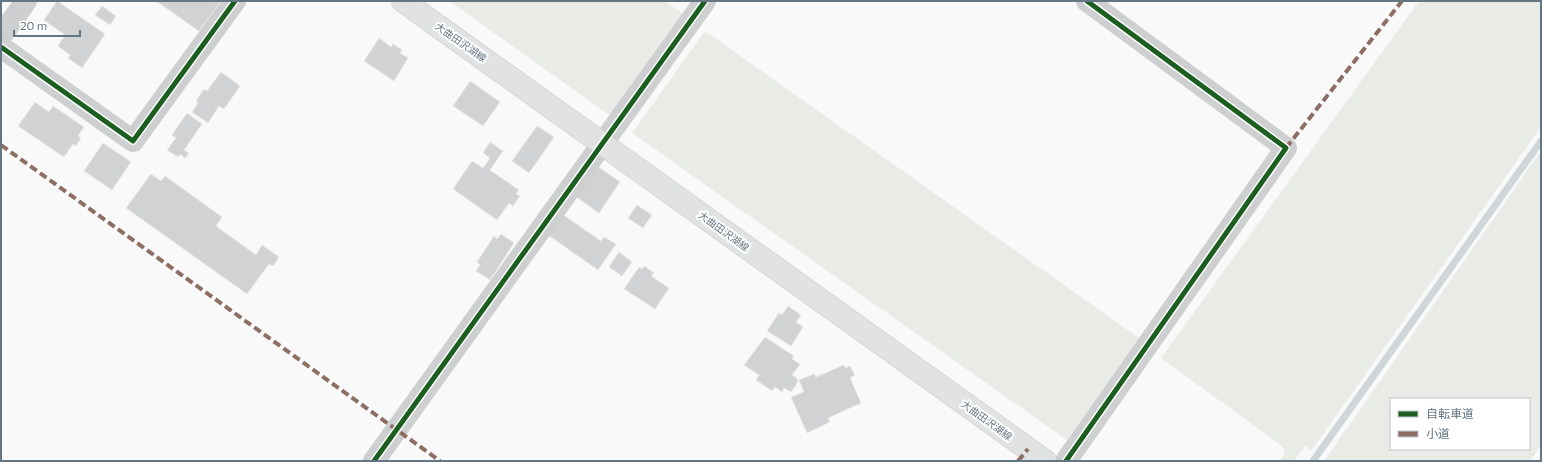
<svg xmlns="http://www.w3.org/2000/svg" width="1542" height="462" font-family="Commissioner,'Noto Sans JP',sans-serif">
  <rect width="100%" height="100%" fill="#f9f9f9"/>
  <g fill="#e8ebe6" fill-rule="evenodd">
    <path d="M449,1H665L683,14L611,116Z"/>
    <path d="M1419,1H1541V127L1311,451L1305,446L1294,461H1279L1284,454V449L1278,443L1161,358Z"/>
    <path d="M705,31L1139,338L1067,440L632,133Z"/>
    <path d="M1541,151V445L1530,461H1324ZM1391,399H1529V449H1391Z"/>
  </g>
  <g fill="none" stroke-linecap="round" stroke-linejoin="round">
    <path stroke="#ced6d9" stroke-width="7" d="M1313,461L1541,141"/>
  </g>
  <g fill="#d0d2d3" stroke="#e8e8e8">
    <path d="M57,1L105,34L82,68L68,58L70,55L58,46L65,35L44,20Z"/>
    <path d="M156,1H221L199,31Z"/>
    <path d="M102,6L116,16L110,25L95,15Z"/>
    <path d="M379,38L391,47L393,44L402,50L400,53L408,58L394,81L364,61Z"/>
    <path d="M221,72L240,86L224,109L219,106L208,123L192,112L198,103L196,101L204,89L207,91Z"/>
    <path d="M470,81L500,102L483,126L453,106Z"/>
    <path d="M35,102L49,112L53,106L84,127L78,136L81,138L76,146L73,144L64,157L18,126Z"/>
    <path d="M187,113L202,124L184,150L189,153L185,158L180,154L178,157L167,150L176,138L172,135Z"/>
    <path d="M537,126L554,137L529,173L512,161Z"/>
    <path d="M490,142L503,151L490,170L519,190L516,194L520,196L513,206L509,203L497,220L453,189L472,161L483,168L490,158L483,153Z"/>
    <path d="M103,143L131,162L112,190L84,171Z"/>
    <path d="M597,166L620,182L599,213L576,197Z"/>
    <path d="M151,174L161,181L165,176L222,217L216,226L256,255L262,245L279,257L273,266L269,264L247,294L126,208Z"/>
    <path d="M637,205L652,215L643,228L628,218Z"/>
    <path d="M562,214L601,241L604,237L616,244L598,270L548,235Z"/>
    <path d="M501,234L514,243L490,280L476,271L480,265L477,262L494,236L497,239Z"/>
    <path d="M619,252L632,262L622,276L609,267Z"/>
    <path d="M644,266L654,273L651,276L669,288L655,309L624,289L639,267L642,269Z"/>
    <path d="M788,306L801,315L796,322L803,327L791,346L767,331L779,313L782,315Z"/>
    <path d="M765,337L794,356L792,359L800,364L792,375L798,379L797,383L791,392L784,388L782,392L775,387L772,391L756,380L759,375L744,365Z"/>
    <path d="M844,365L845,368L850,366L855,375L850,378L861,403L828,418L830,422L807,433L791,397L804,392L799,380L814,374L816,377Z"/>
  </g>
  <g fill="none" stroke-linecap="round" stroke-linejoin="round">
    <defs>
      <path id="primary" d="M403,1L1045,461"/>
    </defs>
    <use href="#primary" stroke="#d5d6d7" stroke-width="24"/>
    <g stroke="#cecfd0" stroke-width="22">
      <path d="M1,36L26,1"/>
      <path d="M1,47L133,141L235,1"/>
      <path d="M374,461L705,1"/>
      <path d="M1066,461L1286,148L1087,1"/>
    </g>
    <use href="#primary" stroke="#e1e2e2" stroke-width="22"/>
    <g stroke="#8d6e63" stroke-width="4" stroke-dasharray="8 4" stroke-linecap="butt">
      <path d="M1,145L440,461"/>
      <path d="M1286,148L1402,1"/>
      <path d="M1018,461L1028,449"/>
    </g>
    <defs>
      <g id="cycleway">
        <path d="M1,47L133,141L235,1"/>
        <path d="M374,461L705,1"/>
        <path d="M1066,461L1286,148L1087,1"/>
      </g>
    </defs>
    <use href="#cycleway" stroke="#fff" stroke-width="8"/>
    <use href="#cycleway" stroke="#1b5e20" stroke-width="5"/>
  </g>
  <g text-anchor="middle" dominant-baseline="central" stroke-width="4" stroke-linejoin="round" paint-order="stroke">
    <g font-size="10" fill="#657683" stroke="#fff">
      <text transform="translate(461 42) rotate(35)">大曲田沢湖線</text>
      <text transform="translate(724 231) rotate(36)">大曲田沢湖線</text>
      <text transform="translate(987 420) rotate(36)">大曲田沢湖線</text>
    </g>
  </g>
  <rect width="1542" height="462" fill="none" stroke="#657683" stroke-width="4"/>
  <rect x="1390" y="398" width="140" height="52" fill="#ffffff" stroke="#c1c8cd"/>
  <rect x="1398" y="411" width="20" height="6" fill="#1b5e20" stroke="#c1c8cd"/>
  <text x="1426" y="418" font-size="12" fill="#657683">自転車道</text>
  <rect x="1398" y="431" width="20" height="6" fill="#8d6e63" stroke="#c1c8cd"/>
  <text x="1426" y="438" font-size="12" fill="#657683">小道</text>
  <path d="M14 30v6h66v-6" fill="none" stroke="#657683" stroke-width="2"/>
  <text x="20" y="30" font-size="12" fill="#657683" stroke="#ffffff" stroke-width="3" paint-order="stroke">20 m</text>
</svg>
